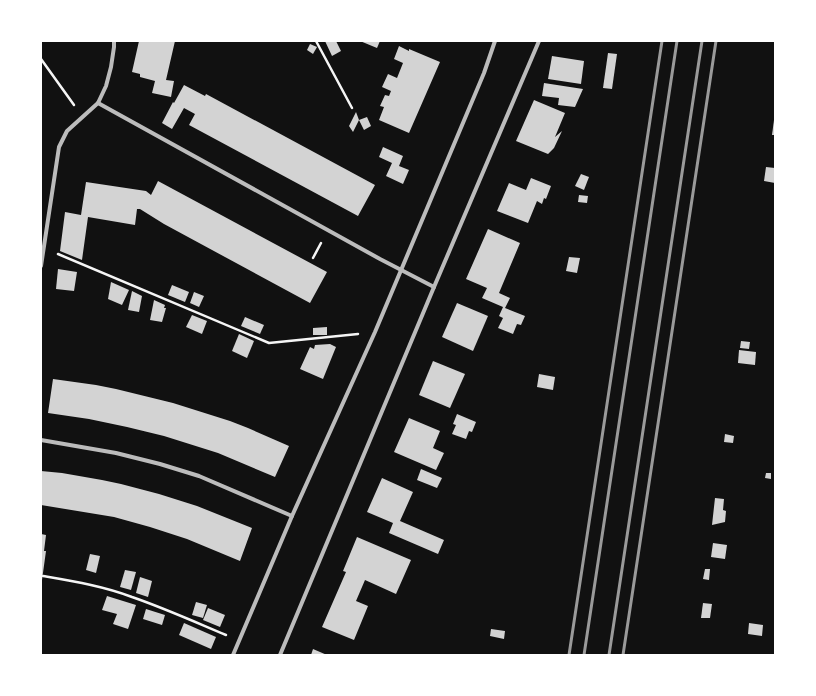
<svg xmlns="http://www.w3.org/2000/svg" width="816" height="696" font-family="'Fira Sans',sans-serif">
  <rect width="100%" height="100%" fill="#111"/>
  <g fill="#d3d3d3">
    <path d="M139,41H175L166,80L174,81L171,97L152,93L155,81L140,77V74L132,72Z"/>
    <path d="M325,41H336L341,51L332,56Z"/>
    <path d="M360,41H380L377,48Z"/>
    <path d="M310,44L317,47L313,54L307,50Z"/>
    <path d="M399,46L409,51V49L440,62L409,133L379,120L384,107L380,106L385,95L389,96L391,91L382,87L388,74L397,78L403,63L394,59Z"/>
    <path d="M608,53L617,54L612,89L603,88Z"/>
    <path d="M552,56L584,61L581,84L548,79Z"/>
    <path d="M544,83L583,89L575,107L558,105L559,98L542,96Z"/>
    <path d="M184,85L205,96L206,94L375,185L358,216L189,125L195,114L184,108L172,129L162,123L173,102L174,103Z"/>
    <path d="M534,100L565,113L555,137L562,131L554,148L548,154L516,141Z"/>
    <path d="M356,112L359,120L367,117L371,126L364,130L359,120L353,132L349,126Z"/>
    <path d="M774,120H775V135H772Z"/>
    <path d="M383,147L403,156L399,166L409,170L403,184L386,176L392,163L379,157Z"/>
    <path d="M766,167L775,168V183L764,181Z"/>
    <path d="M581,174L589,177L584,190L575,186Z"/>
    <path d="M531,178L551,186L546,199L544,198L542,204L537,201L528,223L497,211L509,183L526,190Z"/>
    <path d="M158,181L327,272L310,303L164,224L140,209H137L135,225L88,217L82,260L60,251L65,212L81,215L86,182L146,191L151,195Z"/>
    <path d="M579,195L588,196L587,203L578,202Z"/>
    <path d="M488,229L520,243L499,293L510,298L505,308L525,316L521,325L517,324L513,334L498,328L503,318L499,316L503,307L482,298L487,288L466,279Z"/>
    <path d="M569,257L580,258L577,273L566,271Z"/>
    <path d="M58,269L77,272L74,291L56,289Z"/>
    <path d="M111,282L129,290L122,305L108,299Z"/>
    <path d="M172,285L189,292L185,302L168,295Z"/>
    <path d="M132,291L142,296L139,312L128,310Z"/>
    <path d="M194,292L204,296L199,307L190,303Z"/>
    <path d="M154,300L165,305L164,308H166L162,322L150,320Z"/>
    <path d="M457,303L488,316L473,351L442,337Z"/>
    <path d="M192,315L207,321L202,334L186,327Z"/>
    <path d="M245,317L264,325L260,334L241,326Z"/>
    <path d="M327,327V335H313V328Z"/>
    <path d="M239,334L254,341L247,358L232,351Z"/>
    <path d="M741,341L750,342L749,349L740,348Z"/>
    <path d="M330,344L336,347L323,379L300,369L310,347L314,349L315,345Z"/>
    <path d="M739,350L756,352L755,365L738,363Z"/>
    <path d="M433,361L465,374L450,408L419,395Z"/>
    <path d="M539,374L555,377L553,390L537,387Z"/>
    <path d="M53,379L96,385L116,389L173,403L230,421L248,428L289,446L275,477L218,453L164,436L127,427L89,419L48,413Z"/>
    <path d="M457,414L476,422L472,432L469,431L466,439L452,434L456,425L453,424Z"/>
    <path d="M409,418L440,431L433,448L444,453L436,470L394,452Z"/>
    <path d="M725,434L734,436L733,443L724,442Z"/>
    <path d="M421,469L442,478L437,488L417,480Z"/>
    <path d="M41,471L62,473L102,480L121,484L159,494L197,506L252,528L240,561L187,539L150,527L114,517L41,505Z"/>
    <path d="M766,473H771V479L765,478Z"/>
    <path d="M382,478L413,492L400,521L444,540L438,554L389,533L393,523L367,512Z"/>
    <path d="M715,498L724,499L723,510L726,511L725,522L712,525Z"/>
    <path d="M41,534L46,535L44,551H46L42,580H41Z"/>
    <path d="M357,537L411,560L396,594L365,580L356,601L368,606L354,640L322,627L346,572L343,571Z"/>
    <path d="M713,543L727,545L725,559L711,557Z"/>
    <path d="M90,554L100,556L96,573L86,570Z"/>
    <path d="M705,569H710L709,580L703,579Z"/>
    <path d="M125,570L136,572L131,590L120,587Z"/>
    <path d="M140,577L152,581L148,597L136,593Z"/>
    <path d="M107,596L136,605L128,629L113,624L117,614L102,610Z"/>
    <path d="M196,602L207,605L203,618L192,615Z"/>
    <path d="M703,603L712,604L710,618H701Z"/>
    <path d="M208,608L225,615L220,627L203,620Z"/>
    <path d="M146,609L165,615L162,625L143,619Z"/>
    <path d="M184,623L216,637L211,649L179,635Z"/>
    <path d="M749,623L763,625L762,636L748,634Z"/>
    <path d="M491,629L505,631L504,639L490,636Z"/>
    <path d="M313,649L327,655H311Z"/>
  </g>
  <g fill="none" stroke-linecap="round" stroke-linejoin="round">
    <g stroke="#f5f5f5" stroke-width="2.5">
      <path d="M316,41L352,108"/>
      <path d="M41,59L74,105"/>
      <path d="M58,254L269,343L358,334"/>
      <path d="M313,258L321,243"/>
      <path d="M43,576C72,581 103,586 132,597C164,608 195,622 226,635"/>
    </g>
    <g stroke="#bcbcbc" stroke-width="4">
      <path d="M98,103L380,259L434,287"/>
      <path d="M41,266L59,147L67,131L98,103L106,86L111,67L114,47V41"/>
      <path d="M41,440L116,453L160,464L199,476L292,516"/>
      <path d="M233,655L292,516L375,332L484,73L495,41"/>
      <path d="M280,655L434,287L539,41"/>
    </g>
    <g stroke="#9a9a9a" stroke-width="3">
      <path d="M569,655L662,41"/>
      <path d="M584,655L677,41"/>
      <path d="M609,655L702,41"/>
      <path d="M623,655L716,41"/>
    </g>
  </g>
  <rect width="816" height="696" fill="none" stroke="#ffffff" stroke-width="84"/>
</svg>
